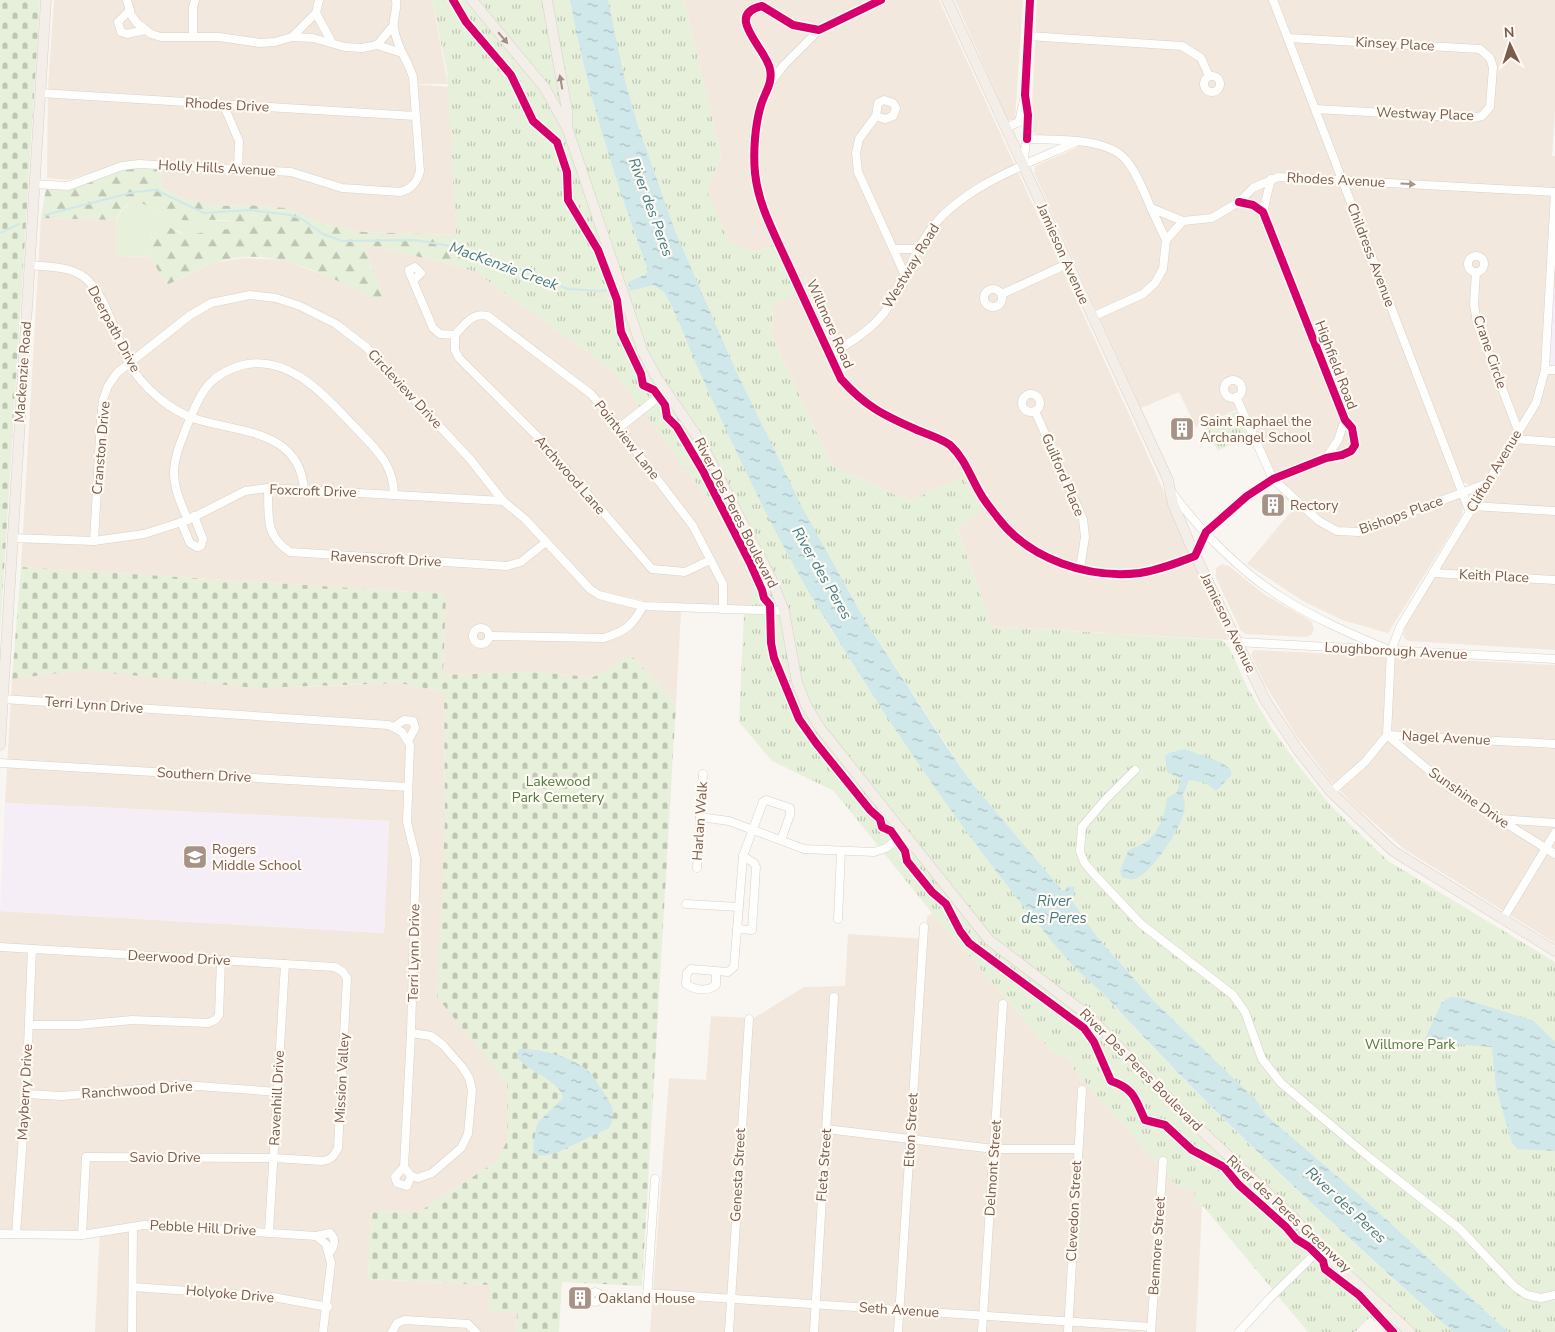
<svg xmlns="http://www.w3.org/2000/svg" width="1555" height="1332" font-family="'Nunito Sans',sans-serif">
  <defs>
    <pattern id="forest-firs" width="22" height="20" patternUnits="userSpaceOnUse" patternTransform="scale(1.25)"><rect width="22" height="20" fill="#e7f0db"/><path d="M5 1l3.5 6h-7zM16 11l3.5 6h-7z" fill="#c0c6b4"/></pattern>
    <pattern id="cemetery-stones" width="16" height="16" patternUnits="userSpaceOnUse" patternTransform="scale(1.25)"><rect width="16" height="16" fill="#e7f0db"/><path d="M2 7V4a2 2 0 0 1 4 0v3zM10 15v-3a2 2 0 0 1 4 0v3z" fill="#c0c6b4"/></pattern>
    <pattern id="park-tufts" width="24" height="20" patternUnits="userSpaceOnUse" patternTransform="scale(1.25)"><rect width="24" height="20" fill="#e7f0db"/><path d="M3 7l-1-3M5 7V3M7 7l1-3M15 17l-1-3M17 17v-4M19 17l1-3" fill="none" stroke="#c0c6b4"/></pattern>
    <pattern id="water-ripples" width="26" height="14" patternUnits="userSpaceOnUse" patternTransform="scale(1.25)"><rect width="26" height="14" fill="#d0e8ea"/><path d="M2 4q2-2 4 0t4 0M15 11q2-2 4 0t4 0" fill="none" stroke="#aebfc0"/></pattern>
  </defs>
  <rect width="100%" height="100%" fill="#f9f5f0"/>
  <g fill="#f2e8de">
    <path d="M54,0H432L448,84H412L448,87L458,235L363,232L320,223L286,208L245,205L223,206L187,200L162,188V161L124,162L68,180L47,178L48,88Z"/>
    <path d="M684,0H939L1145,449L1229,640L988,626L989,618L957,527L981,511L963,477L909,501L832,466L772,336L775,244L755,252L730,243L707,192L721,156Z"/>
    <path d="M955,0H1023L1015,120H1008Z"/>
    <path d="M1037,0H1269L1463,506L1462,515L1388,633L1342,620L1303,601L1247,564L1294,508L1274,485L1238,409L1196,427L1179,392L1141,408L1034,173L1035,166L1076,148L1077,138L1039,136L1031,131Z"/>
    <path d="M1278,0H1555V110L1552,156H1555V288H1552L1555,368V650L1409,641L1405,639L1403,634L1406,623L1487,488L1479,481L1470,485L1461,481Z"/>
    <path d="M41,218L116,220L115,256L150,257L167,285L213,263L243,258L283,260L383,296L364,244L458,266L475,272L588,352L616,375L715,508L751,573V607L645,601L626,597L617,601L681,611L676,704L634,658L593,677L532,672L443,675L446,594L21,567Z"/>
    <path d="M1222,564L1229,566L1265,595L1311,621L1314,629L1311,635L1306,637L1246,634L1241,631L1216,578V568Z"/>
    <path d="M1254,650L1555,665V943L1404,849L1355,806L1329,779L1296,735L1264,683L1251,655Z"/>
    <path d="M82,670L298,687L400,683L444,692L445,821L492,1061L507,1083V1141L497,1161L419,1212L371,1211L368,1279L490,1285L517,1312L516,1332H95L100,1228L73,1232L0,1229V911L384,933L389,821L5,803L12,679Z"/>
    <path d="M932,913L1052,1052L1069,1058L1075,1071L1179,1188L1195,1190L1202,1205L1196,1332H650L669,1078L706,1080L711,1016L754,1018L804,987L845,986L848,934L925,939L927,917Z"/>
  </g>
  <g fill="#f6eef6">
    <path d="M1552,288H1555V368H1547Z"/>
    <path d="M5,803L389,821L384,933L0,911Z"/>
  </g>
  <path fill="#e7f0db" d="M132,202H143L153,210L212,220L239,222L247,229L214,230L186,236L179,231L152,228L150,257L115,256C115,232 110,217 132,202Z"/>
  <path fill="url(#forest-firs)" d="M134,168H162V188L187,200L223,206L245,205L286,208L320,223L363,232L458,235V266L364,244L383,296L376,300C327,275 268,242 212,264C196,270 181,278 167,285L150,257L152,228L163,224L186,236L214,230L247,228C224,211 190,228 163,215C153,211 143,199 131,203C124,205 119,213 116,220L41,218L46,189H70L121,170Z"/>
  <g fill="url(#cemetery-stones)">
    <path d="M0,0H40L0,633Z"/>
    <path d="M21,567L446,594L443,675L532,672L593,677C609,673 616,656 634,658L676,704L642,1286L562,1282L559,1332H516L517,1312L488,1311L490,1285L368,1279L371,1211L419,1212L497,1161L507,1141V1083L437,997L445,821L444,692L400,683L256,688L82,670L12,679Z"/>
  </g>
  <g fill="url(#park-tufts)">
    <path d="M432,0H684L721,156L707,192L730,243L755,252L775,244L796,294L773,305L772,336L832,466L909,501L963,477L981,511L957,528L989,618L988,626L1222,640L1229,647L1247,687L1272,729L1298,765L1331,806L1388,861L1555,962V1332H1508L1372,1206L1266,1115L1224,1069L1154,1001L1097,937L1082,917L1073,902L1075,887L1067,886L1065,891L1062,890L971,782L864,619L823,617C892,727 964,835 1047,935C1068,960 1092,981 1113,1005C1220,1121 1335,1228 1453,1332H1387L1370,1317L1355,1332H1308L1202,1205H1194L1195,1190L1179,1188L1075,1071L1069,1058L1052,1052L932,913L834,791L772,761L739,722L744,614H751V573L715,508L616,375L588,352L475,272L458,266L447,71Z"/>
    <path d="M1237,411L1248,436L1218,451L1205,425Z"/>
  </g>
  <g fill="url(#water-ripples)">
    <path d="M570,0H608L625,81L638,126L675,231L735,369L803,509L864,619L945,744L971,782L1062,890L1065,891L1067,886L1075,887L1073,902L1097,937L1154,1001L1257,1101L1266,1115L1372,1206L1508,1332H1453C1334,1226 1217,1118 1110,1001C1096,986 1080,974 1067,959C976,853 898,738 825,619C778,543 739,459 702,377C689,349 680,319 664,292L653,285L630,291L628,282L646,274L648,270C616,182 587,93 570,0Z"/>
    <path d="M1185,749L1222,763L1231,770V776L1216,791L1206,783L1189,780L1183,795C1185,803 1186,809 1182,818C1177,833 1150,876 1134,879C1130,880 1126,878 1122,877L1120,871L1128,851C1132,847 1138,847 1143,844C1159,834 1165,815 1167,798L1177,792L1181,779L1167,772L1165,756L1169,753Z"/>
    <path d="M1451,997L1461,998L1534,1021L1555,1042V1151L1517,1149L1512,1143L1496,1088L1492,1047L1428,1042L1425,1039L1442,1002Z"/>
    <path d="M519,1049C542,1049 569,1055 588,1071C595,1077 600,1088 606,1096C613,1107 617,1115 609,1128L556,1153L539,1156L535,1154L533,1149L536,1128L539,1121L563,1098C559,1079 530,1074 517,1057Z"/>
  </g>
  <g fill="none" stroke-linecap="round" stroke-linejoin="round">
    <g stroke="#d0e8ea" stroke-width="2">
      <path d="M45,215L134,192L156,190L204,213L251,210L290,215L302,219L323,234L342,241L415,240L451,246L525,271L568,289L602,291L618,288"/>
      <path d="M0,233L19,224"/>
    </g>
    <defs>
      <g id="minor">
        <path d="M127,0L131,15L137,23L151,34L161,37H219L260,43L275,42L292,37L313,38L345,47L362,48L377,45L399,52"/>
        <path d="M319,0L316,13L331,41"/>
        <path d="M881,0L819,30L793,25L762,6C723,15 766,48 770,69C773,83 765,92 761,105C755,125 753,152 755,173C758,204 774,233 787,262C805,301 823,340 841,379C865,406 883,415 915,429C926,434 941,438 950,445C965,459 970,476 980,493C985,502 992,510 998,518C1030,560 1089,579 1140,573C1159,570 1177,563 1195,556L1206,532L1247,496L1273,479L1326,458L1342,455L1351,451L1355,445L1352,428L1345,420L1263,212L1253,205L1239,202"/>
        <path d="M1273,0L1469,510"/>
        <path d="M130,10L118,22L121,32L127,34L145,30"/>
        <path d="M193,36V7L195,0"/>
        <path d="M1028,36L1182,46L1201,58L1209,76"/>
        <path d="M292,37L316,13"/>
        <path d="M1288,38L1480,49L1490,58L1493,67L1490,107L1482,116L1472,118L1316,109"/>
        <path d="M377,45L393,26"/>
        <circle cx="1212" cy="84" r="8"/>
        <path d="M771,82L784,65L819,30"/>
        <path d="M40,93L415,116"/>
        <path d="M224,106L239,141L238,169"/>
        <path d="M876,116L885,119L893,116L896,108L893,103L884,100L878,103L876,116L859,139L856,153L858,172L905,275"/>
        <path d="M1006,128L1019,122L1024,100"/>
        <path d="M1027,139C1055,140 1107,137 1126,160C1137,173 1144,192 1151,208L1183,221"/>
        <path d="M1023,167L1027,133L1025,95L1030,0"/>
        <path d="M34,184L68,186L122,166L139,164L291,172L342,188L400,192C412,189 417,182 420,171L413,77C407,58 397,49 394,28C392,19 398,10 396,0"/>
        <path d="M1555,192L1545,370L1536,403L1400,627L1391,651L1387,735L1451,789L1555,854"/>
        <path d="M1151,208L1166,240"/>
        <path d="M1263,212L1271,179"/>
        <path d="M893,249H920"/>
        <circle cx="1476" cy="264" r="8"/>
        <path d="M29,265C48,267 69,266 84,277C105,292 116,337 128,361C135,375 148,389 160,399C169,406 181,414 193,418C236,433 300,428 304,490"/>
        <path d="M1476,272L1474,304L1477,323L1518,430"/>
        <path d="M414,280L421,273L415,267L409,270L410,274L433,328L440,334L455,335"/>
        <circle cx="993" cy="298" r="9"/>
        <path d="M1002,294L1067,264"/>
        <path d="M1092,317L1143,294L1155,283L1163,269L1166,240L1183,221L1212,218L1239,202L1253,188L1278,177L1555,192"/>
        <path d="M455,335C465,324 472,312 488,316L591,394L603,408L693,526L723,584V609"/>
        <path d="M455,335V350L459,358L541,440L652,569L685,572L710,560"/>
        <path d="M830,355C849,343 870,331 884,313C904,286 913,250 935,224C969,184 1029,163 1076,142"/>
        <path d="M1545,370H1555"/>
        <circle cx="1233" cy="389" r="9"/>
        <circle cx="1031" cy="403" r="9"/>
        <path d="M1236,397L1273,479L1319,521L1337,531L1359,532L1485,484"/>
        <path d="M1035,411L1083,519L1085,537L1080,569"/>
        <path d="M619,428L666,391"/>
        <path d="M1513,439L1555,442"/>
        <path d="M1326,458L1338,440L1345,420"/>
        <path d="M268,488C269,516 264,535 290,552L507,566L521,562L546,542"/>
        <path d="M1171,491C1198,529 1242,573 1281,597C1314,618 1349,633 1384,648"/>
        <path d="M1472,506L1555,511"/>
        <path d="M188,520C169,478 170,468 187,426C193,412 199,395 210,383C219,374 231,368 243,365C288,354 323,394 351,423C372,446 394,462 394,495"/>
        <path d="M181,522L190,543L197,547L201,546L203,539L194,516"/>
        <path d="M12,538L94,541L144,534L188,520L245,491L268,488L503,501"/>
        <path d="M94,541L101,420L103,400L108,386L117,373L189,316L211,303L250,295L276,298L300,306L336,324L366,347L470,459L503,501L525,519L590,589L599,595L643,606L784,611"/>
        <path d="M1433,573L1555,580"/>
        <circle cx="481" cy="636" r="8"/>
        <path d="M489,636L604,638C626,631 632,626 643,606"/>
        <path d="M1237,642L1555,659"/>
        <path d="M3,699L389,725L402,732L410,745L407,822L416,859L411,1033L404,1167L411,1176"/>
        <path d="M394,727L404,720L413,721L415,728L408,741"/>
        <path d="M0,763L408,787"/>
        <path d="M1135,770L1104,801L1082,827L1080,851L1084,862L1093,873L1141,924L1233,995L1245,1012L1262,1059L1281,1083L1370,1158L1460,1229L1515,1287L1527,1295L1541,1298L1555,1295"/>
        <path d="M1331,792L1365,762L1387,735L1555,744"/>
        <path d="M700,817L729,821L804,849L874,852L886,848L904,834"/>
        <path d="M1500,819L1555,823"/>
        <path d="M697,868L703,774"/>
        <path d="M686,904L739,907"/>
        <path d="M838,919L841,851"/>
        <path d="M1503,919L1555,833"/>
        <path d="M737,929L752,930L756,867L754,863L743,856"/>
        <path d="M0,947L335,967L343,972L347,978L338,1148C334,1156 331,1160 322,1161L274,1158L86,1157L82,1235"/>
        <path d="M716,971V985C707,992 694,990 686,984L687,973L691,969L728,972L734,967L743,856L763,802L766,800L790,808V815L781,840"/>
        <path d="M29,1025H78L132,1020L208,1023L215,1020L219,1015L221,960"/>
        <path d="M26,1094L62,1096L184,1085L278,1092"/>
        <path d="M826,1129L994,1149H1078"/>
        <path d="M404,1167L395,1177L397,1183L407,1186L411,1176"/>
        <path d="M411,1176L418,1178L432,1173L461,1148L468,1134L472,1090L469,1078L463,1068L443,1045L431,1036L411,1033"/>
        <path d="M269,1232L285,964"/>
        <path d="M0,1234L82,1235L144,1225L316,1236L326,1244L331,1263L323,1332"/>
        <path d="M16,1234L26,1094L32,949"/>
        <path d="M316,1236L330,1233C336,1239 335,1245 330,1252"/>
        <path d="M133,1287L273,1297L328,1307"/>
        <circle cx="595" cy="1297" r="5"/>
        <path d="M647,1293L1151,1327"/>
        <path d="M600,1298L647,1299L655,1179"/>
        <path d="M132,1332L133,1227"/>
        <path d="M392,1332L397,1323L405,1320L468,1324L476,1332"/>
        <path d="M729,1332L749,1019"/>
        <path d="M814,1332L834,997"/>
        <path d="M898,1332L924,927"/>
        <path d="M982,1332L1003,1004"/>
        <path d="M1068,1332L1082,1090"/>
        <path d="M1151,1332L1163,1161"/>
        <path d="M1239,1332L1270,1298L1321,1248"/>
      </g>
      <g id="major">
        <path d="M472,0L545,88L568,130L643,352L657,378L701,442L771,578L784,611L797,682L806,705L820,728L989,940L1089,1016L1184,1114L1292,1216L1334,1262L1410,1332"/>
        <path d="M547,0L567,110V127"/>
        <path d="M947,0L1168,480L1173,504L1190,544L1265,700L1298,750L1331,792L1393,851L1555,951"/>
        <path d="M0,745L46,0"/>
      </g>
    </defs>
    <use href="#minor" stroke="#d7d1cb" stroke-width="9"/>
    <use href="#major" stroke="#dad1cc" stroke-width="11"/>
    <use href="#minor" stroke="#fefefd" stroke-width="8"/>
    <use href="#major" stroke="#f3eee8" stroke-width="10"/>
    <defs>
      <g id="cycleway">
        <path d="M453,0L466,22L511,75L533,121L557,142L567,172L568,200L598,250L617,300L621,332L641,374L643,385L654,390L665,405L667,417L677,427L703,471L750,563L762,590L764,598L770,605L771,643L774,658L799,719L816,743L870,810L880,819L882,827L891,831L905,851L907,861L932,892L946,904L960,931L969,943L1084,1028L1094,1042L1111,1081C1135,1089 1135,1099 1145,1120L1165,1125L1192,1150L1224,1167L1239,1185L1286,1227L1296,1239L1309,1247L1323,1261L1325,1269L1359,1295L1393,1332"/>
        <path d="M881,0L819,30L793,25L762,6C723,15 766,48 770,69C773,83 765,92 761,105C755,125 753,152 755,173C758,204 774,233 787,262C805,301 823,340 841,379C865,406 883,415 915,429C926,434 941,438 950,445C965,459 970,476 980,493C985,502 992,510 998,518C1030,560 1089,579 1140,573C1159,570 1177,563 1195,556L1206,532L1247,496L1273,479L1326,458L1342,455L1351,451L1355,445L1352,428L1345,420L1263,212L1253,205L1239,202"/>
        <path d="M1027,139L1028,115L1025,95L1030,0"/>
      </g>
    </defs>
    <use href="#cycleway" stroke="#fffaf3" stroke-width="11"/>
    <use href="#cycleway" stroke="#d6006c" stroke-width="8"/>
  </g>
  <defs><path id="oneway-solid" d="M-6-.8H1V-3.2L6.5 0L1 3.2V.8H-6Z" transform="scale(1.25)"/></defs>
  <g fill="#a48f83">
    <use href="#oneway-solid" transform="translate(503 38) rotate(50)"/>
    <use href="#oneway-solid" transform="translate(561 82) rotate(-100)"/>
  </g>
  <use fill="#a8958b" href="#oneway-solid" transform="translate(1408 184) rotate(3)"/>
  <defs>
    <symbol id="building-square" viewBox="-11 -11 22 22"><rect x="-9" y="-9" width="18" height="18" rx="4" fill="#a69286" stroke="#fffaf3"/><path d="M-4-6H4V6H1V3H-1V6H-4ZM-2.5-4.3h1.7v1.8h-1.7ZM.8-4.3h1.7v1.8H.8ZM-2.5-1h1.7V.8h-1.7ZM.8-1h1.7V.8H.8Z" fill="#fff"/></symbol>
    <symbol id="school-square" viewBox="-11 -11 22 22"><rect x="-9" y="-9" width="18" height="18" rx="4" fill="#a69286" stroke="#fffaf3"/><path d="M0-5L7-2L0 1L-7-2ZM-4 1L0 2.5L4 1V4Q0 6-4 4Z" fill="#fff"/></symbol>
  </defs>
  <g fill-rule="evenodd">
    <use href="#building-square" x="1168" y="415" width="28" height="28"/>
    <use href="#building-square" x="1259" y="491" width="28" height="28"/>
    <use href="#school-square" x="181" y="843" width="28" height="28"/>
    <use href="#building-square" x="566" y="1284" width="28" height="28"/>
  </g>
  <g text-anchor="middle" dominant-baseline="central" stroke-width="4.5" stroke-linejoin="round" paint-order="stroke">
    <g font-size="14" fill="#7a5c4d" stroke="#fffaf3">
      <text transform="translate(1395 44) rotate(3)">Kinsey Place</text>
      <text transform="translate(227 105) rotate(3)">Rhodes Drive</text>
      <text transform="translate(1425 114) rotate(2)">Westway Place</text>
      <text transform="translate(217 168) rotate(3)">Holly Hills Avenue</text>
      <text transform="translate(1336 180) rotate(3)">Rhodes Avenue</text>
      <text transform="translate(1063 254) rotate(66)">Jamieson Avenue</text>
      <text transform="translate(1371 255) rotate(69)">Childress Avenue</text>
      <text transform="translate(911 266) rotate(-59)">Westway Road</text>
      <text transform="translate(830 324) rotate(66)">Willmore Road</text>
      <text transform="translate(114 329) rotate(62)">Deerpath Drive</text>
      <text transform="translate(1490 352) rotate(71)">Crane Circle</text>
      <text transform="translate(1336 365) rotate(69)">Highfield Road</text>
      <text transform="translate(23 372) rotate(-86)">Mackenzie Road</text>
      <text transform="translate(405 389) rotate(47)">Circleview Drive</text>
      <text transform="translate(627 440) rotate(52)">Pointview Lane</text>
      <text transform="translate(101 448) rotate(-85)">Cranston Drive</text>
      <text transform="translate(1494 471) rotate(-59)">Clifton Avenue</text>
      <text transform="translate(570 475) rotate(49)">Archwood Lane</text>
      <text transform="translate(1063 475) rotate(67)">Guilford Place</text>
      <text transform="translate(313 491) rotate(2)">Foxcroft Drive</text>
      <text transform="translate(736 513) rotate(63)">River Des Peres Boulevard</text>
      <text transform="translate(1401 515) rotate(-20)">Bishops Place</text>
      <text transform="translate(386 559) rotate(3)">Ravenscroft Drive</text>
      <text transform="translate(1494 576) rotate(3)">Keith Place</text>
      <text transform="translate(1228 623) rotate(64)">Jamieson Avenue</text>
      <text transform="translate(1396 651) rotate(3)">Loughborough Avenue</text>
      <text transform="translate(94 705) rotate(4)">Terri Lynn Drive</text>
      <text transform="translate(1446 738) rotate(3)">Nagel Avenue</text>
      <text transform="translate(204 775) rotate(3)">Southern Drive</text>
      <text transform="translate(1469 798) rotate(35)">Sunshine Drive</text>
      <text transform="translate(700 821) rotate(-86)">Harlan Walk</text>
      <text transform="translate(414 953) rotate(-89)">Terri Lynn Drive</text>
      <text transform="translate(179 958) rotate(3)">Deerwood Drive</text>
      <text transform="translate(1141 1070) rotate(45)">River Des Peres Boulevard</text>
      <text transform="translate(342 1078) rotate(-87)">Mission Valley</text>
      <text transform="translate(137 1090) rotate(-4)">Ranchwood Drive</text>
      <text transform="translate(25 1092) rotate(-87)">Mayberry Drive</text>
      <text transform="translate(277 1098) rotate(-87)">Ravenhill Drive</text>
      <text transform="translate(911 1130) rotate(-87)">Elton Street</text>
      <text x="165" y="1157">Savio Drive</text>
      <text transform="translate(824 1165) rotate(-86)">Fleta Street</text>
      <text transform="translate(993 1168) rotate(-86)">Delmont Street</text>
      <text transform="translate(738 1175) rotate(-87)">Genesta Street</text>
      <text transform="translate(1074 1211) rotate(-87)">Clevedon Street</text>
      <text transform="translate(1289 1214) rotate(43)">River des Peres Greenway</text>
      <text transform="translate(203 1228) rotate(3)">Pebble Hill Drive</text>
      <text transform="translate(1157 1246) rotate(-86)">Benmore Street</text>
      <text transform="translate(230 1294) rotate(5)">Holyoke Drive</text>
      <text transform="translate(899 1310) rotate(4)">Seth Avenue</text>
    </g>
    <g font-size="14" fill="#7a5c4d" stroke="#fffaf3" text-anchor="start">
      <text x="1200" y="421">Saint Raphael the<tspan x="1200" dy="16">Archangel School</tspan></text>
      <text x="1290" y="505">Rectory</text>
      <text x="212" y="849">Rogers<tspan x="212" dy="16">Middle School</tspan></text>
      <text x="598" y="1298">Oakland House</text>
    </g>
    <g font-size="14" fill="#537a41" stroke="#fffaf3">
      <text x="558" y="781">Lakewood<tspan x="558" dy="16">Park Cemetery</tspan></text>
      <text x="1410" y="1044">Willmore Park</text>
    </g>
    <g font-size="15" font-style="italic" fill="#437c86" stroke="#fffaf3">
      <text transform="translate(651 207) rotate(70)">River des Peres</text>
      <text transform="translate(504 266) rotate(20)">MacKenzie Creek</text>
      <text transform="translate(822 573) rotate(60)">River des Peres</text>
      <text x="1054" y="901">River<tspan x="1054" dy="17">des Peres</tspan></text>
      <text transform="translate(1346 1205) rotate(43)">River des Peres</text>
    </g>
  </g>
  <g transform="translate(1510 45) rotate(356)" stroke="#fffaf3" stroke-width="4" paint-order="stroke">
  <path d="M0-4L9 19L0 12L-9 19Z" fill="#7a5c4d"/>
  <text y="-8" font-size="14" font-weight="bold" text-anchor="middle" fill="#7a5c4d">N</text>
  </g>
</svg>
